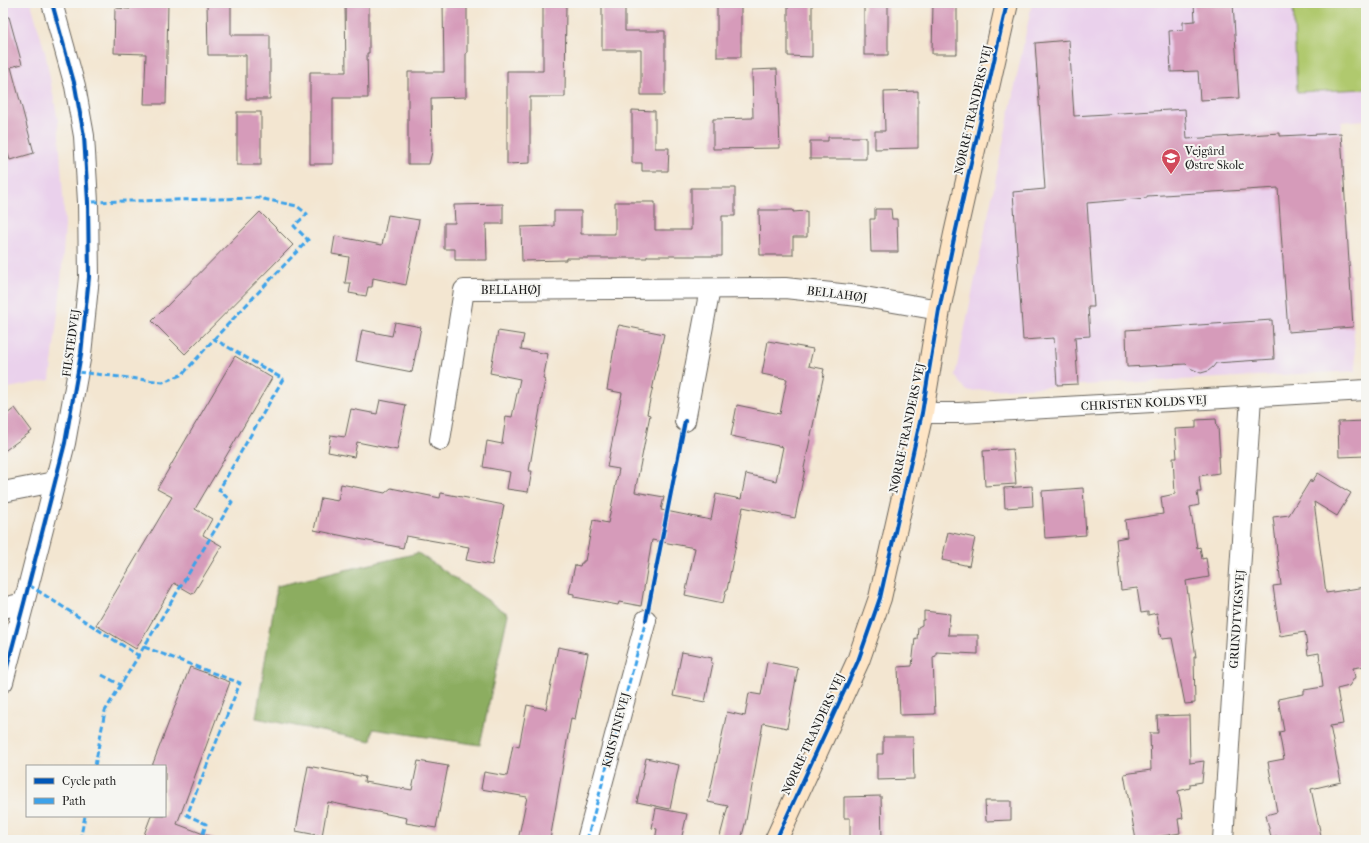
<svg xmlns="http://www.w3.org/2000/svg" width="1369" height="843" font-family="'IM FELL French Canon',serif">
  <rect width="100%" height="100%" fill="#f6f6f2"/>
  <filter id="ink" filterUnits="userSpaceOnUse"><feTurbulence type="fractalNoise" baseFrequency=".025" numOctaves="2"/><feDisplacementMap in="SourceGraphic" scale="8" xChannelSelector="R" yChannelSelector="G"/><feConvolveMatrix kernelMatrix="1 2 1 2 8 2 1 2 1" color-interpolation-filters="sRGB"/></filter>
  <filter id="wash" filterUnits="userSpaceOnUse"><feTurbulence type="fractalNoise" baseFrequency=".012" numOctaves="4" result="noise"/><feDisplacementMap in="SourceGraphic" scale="16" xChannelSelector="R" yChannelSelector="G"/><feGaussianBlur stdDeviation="0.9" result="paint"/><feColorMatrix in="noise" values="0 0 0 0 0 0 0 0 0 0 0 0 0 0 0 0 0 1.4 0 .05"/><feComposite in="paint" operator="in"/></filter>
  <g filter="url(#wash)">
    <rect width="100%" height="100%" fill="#f3e6d1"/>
    <g fill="#ead1ec">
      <path d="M3,3H31L45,52L58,121L65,225L60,296L50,380L3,389Z"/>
      <path d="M1032,3H1366V120L1341,122L1356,371L967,391L955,376Z"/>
    </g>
    <path fill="#b0c96e" stroke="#667245" d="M1293,3H1366V89L1297,92Z"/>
    <path fill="#8cad61" stroke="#54643e" d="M418,553L508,614L480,745L373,729L371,741L256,718L277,586Z"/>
    <g id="blocks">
      <g fill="#d69bba">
        <path d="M131,3H168L166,104H144L146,54L114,53L115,8L130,9Z"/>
        <path d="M207,3H231V35H270V99H246V55H208Z"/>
        <path d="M345,3H369V53H367L368,98H333V164H310V72H346Z"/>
        <path d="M443,3H467V53H466V97L431,98L432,152L429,164H408V72H444Z"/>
        <path d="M543,3H566L565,97H530V163L507,164V71H543Z"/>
        <path d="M602,3H625V31H665V95H641V50H602Z"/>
        <rect x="717" y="3" width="24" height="54"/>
        <path d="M788,3H812V57L788,56Z"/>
        <rect x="864" y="3" width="24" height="52"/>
        <path d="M933,3H957V54H932Z"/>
        <path d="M1194,3H1233L1239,98L1200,100L1198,71L1171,72L1169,31L1183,30V22L1195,21Z"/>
        <path d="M3,17H9L22,64L11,67L34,153L10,160L8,154L3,156Z"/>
        <path d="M1069,40L1074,116L1185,109L1187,139L1280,133V136L1341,133L1353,327L1288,332L1278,188L1147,196V198L1087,203L1094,307H1088L1090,336L1075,337L1078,384L1057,385L1054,338L1023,340L1013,192L1045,189L1035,43Z"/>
        <path d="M777,69L780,148L713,149V119L753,118L752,70Z"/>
        <path d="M918,91V148L875,149V131H885L884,92Z"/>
        <path d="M632,110L655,111V148H669L668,171H642V163H632Z"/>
        <rect x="237" y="112" width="24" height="53"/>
        <path d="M828,137H866V159H810V141H828Z"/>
        <path d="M691,188H735V216H722V256H647V258H566V260L522,261L521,227L554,226V211H581V234H615V202H655V230H691Z"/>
        <path d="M503,204V224H486L487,260H455V249H444V223H455L454,205Z"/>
        <path d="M875,209H891L892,219H897L898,252H871L870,219H875Z"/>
        <path d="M759,210H793V212L807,211V237H793V255H760Z"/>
        <path d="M260,212L293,245L185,354L152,321Z"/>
        <path d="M388,215L419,220L406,285L373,278L372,287H368L366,296L349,293L351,283H345L349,257L332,254L335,236L382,245Z"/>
        <path d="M1272,320L1274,359L1216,363L1213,367L1208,371L1201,373L1190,368L1186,364L1127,367L1126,330Z"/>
        <path d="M395,322L421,327L412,372L356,361L362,330L392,336Z"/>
        <path d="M619,325L664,334L647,414L650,415L635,492L664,497L661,510L711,520L716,494L741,499L746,474L776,481L783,447L731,436L737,405L780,414L787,379L762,374L768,341L813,349L809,366L824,369L823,373L824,374L804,468L805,469L795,518L743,507L727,590H726L723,603L685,595L695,548L652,540L641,606L619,602L618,605L574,597V594L569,593L575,565L580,566L581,563H583V561H585L593,520L608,523L619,469L607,467L622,393L607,390L617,330Z"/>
        <path d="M498,331L524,335L521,349L548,354L543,379L545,380L529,471H532L528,492L507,489L510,472L483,467L487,441L502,444L506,416L512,417L520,379L490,373Z"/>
        <path d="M235,356L272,378L195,509L212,519L203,535L222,546L193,594L174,583L136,649L96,625L172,497L157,489Z"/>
        <path d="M380,400L406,405L397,450L357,442L354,457L328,452L331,435L345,437L351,409L377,414Z"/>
        <path d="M15,408L32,431L3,452V417Z"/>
        <path d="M1216,419L1217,427H1218L1220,457H1218L1219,473L1199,476L1201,492H1197L1199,505L1190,507L1197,548L1200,547L1202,559L1206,558L1209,577L1186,581L1193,630H1192L1196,657H1194L1195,703L1185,704L1172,638L1162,639L1161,634L1160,635L1157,613L1148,615V612L1141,613L1137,588L1121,590L1116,539L1127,537L1125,520L1163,514L1161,497L1175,494L1173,458H1177L1175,429L1196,428V420Z"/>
        <path d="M1366,421V456L1339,457L1338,422Z"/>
        <path d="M1013,449L1016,484L985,486L983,451Z"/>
        <path d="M1318,473L1351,493L1337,516L1314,502L1326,593L1366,587V666L1353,668L1355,677L1349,686L1337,689L1343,724L1330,726L1341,782L1311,789L1322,840H1278L1277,836L1271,837L1266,815L1277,812L1268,762L1284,759L1279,732L1284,731L1278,699L1304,694V690L1323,687L1319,653L1308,655L1305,632L1280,636L1273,586L1281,585L1273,517L1289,515L1311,479V483Z"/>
        <path d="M341,484L385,493L391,488L440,498L441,493L504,505L492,565L466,560L469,547L406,536L403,548L314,530L321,498L338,501Z"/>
        <path d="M1032,486L1033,506L1005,508L1004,488Z"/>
        <path d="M1083,488L1086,535L1045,538L1042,491Z"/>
        <path d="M948,532L975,538L969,566L942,560Z"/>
        <path d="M924,611L950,614L948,635H978V654L936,652V656L933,657L935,714L900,715L898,667L912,666L915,638L917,639L918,627L922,625V620H924Z"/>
        <path d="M558,647L588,653L575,719L571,718L550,840H518L527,797L481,789L484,772L507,776L513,745L519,747L527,705L546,709Z"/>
        <path d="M682,652L712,658L711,663H713L705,702L673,696Z"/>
        <path d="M767,662L798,668L787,728L763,723L746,820L741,840H719L728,806L708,802L727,712L745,716L749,693L761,695Z"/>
        <path d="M190,667L230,682L177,824L214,838V840H142L151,816H165V766H152Z"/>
        <path d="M1189,715L1190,763L1204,761L1202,782L1190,784V788L1178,791L1183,818L1178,819L1180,833L1157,837L1158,840H1136L1124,774L1151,770L1150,733H1158L1157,716Z"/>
        <path d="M883,737H913L914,779L877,780V754H883Z"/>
        <path d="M646,758L679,765L670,809L637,802Z"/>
        <path d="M418,761L448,766L436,828L406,823L407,818L328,802L322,836L296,831L308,766L365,777L364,782L412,790Z"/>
        <path d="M881,796L882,840H850V818H844V797Z"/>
        <path d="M985,801H1011V820L986,821Z"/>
        <path d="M656,808L687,814L681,840H655L657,829L652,828Z"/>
      </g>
    </g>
  </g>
  <g filter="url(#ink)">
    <use href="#blocks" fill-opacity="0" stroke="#67635b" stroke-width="1"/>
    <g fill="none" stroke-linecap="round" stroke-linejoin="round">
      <defs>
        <g id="street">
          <path d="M922,413H959L1366,390"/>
          <path d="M685,421L710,289"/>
          <path d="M440,440L464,290L785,288L859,296L939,310"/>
          <path d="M3,492L54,482"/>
          <path d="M3,608L24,603"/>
          <path d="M3,682L24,603L65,443L81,354L89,277L88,202L84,136L75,86L52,3"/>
          <path d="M587,840L646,620"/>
          <path d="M1223,840L1251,397"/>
        </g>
        <path id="secondary" d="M776,840L858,661L880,598L922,413L939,310L955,234L1007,3"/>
      </defs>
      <use href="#street" stroke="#67635b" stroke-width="22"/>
      <use href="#secondary" stroke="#67635b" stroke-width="24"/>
      <use href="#street" stroke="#fff" stroke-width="20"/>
      <use href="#secondary" stroke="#fee5c5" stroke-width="22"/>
      <g stroke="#3da2ea" stroke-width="3" stroke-dasharray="6 3" stroke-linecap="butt">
        <path d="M78,372L163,382L183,374L214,339L308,240L294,226L307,214L297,206L259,198L88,202"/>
        <path d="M29,585L139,656"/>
        <path d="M144,647L240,683L187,815L206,824L201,840"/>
        <path d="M102,675L121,685"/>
        <path d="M95,766L105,711L232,502L219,490L283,379L214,339"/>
        <path d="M80,840L85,816"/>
        <path d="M587,840L646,620"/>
      </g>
      <defs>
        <g id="cycleway">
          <path d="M646,620L685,421"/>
          <path d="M3,682L24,603L65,443L81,354L89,277L88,202L84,136L75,86L52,3"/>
          <path d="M776,840L858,661L880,598L922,413L939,310L955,234L1007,3"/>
        </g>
      </defs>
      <use href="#cycleway" stroke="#f6f6f2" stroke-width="6"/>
      <use href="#cycleway" stroke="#0057b8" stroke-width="4"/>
    </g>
  </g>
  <defs>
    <symbol id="school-pin" viewBox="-11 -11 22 30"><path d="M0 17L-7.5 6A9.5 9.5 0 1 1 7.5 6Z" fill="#d1495b" stroke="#f6f6f2"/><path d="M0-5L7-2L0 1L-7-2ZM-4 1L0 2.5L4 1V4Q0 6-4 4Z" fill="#fff"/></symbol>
  </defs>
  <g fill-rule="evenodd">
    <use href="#school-pin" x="1160" y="147" width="22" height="30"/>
  </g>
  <g text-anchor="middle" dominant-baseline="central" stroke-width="4" stroke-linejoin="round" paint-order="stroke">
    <g font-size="12" fill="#1c1c1c" stroke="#f6f6f2">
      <text transform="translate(973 110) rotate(-77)">NØRRE TRANDERS VEJ</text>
      <text x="511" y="290">BELLAHØJ</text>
      <text transform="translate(837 294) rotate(7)">BELLAHØJ</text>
      <text transform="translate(71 343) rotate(-82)">FILSTEDVEJ</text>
      <text transform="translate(1144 403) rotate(-3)">CHRISTEN KOLDS VEJ</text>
      <text transform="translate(907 428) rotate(-78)">NØRRE TRANDERS VEJ</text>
      <text transform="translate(1237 619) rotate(-86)">GRUNDTVIGSVEJ</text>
      <text transform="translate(616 730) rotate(-75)">KRISTINEVEJ</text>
      <text transform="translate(813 734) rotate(-65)">NØRRE TRANDERS VEJ</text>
    </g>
    <g font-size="12" fill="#1c1c1c" stroke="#f6f6f2" text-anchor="start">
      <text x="1185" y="151">Vejgård<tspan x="1185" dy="14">Østre Skole</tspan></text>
    </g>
  </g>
  <rect width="1369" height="843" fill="none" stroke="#f6f6f2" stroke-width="16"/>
  <rect x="26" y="765" width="140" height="52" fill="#f6f6f2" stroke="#9f9f9c"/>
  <rect x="34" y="778" width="20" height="6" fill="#0057b8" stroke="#9f9f9c"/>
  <text x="62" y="785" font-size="12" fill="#1c1c1c">Cycle path</text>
  <rect x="34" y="798" width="20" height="6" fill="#3da2ea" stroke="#9f9f9c"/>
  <text x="62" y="805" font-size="12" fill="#1c1c1c">Path</text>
</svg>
